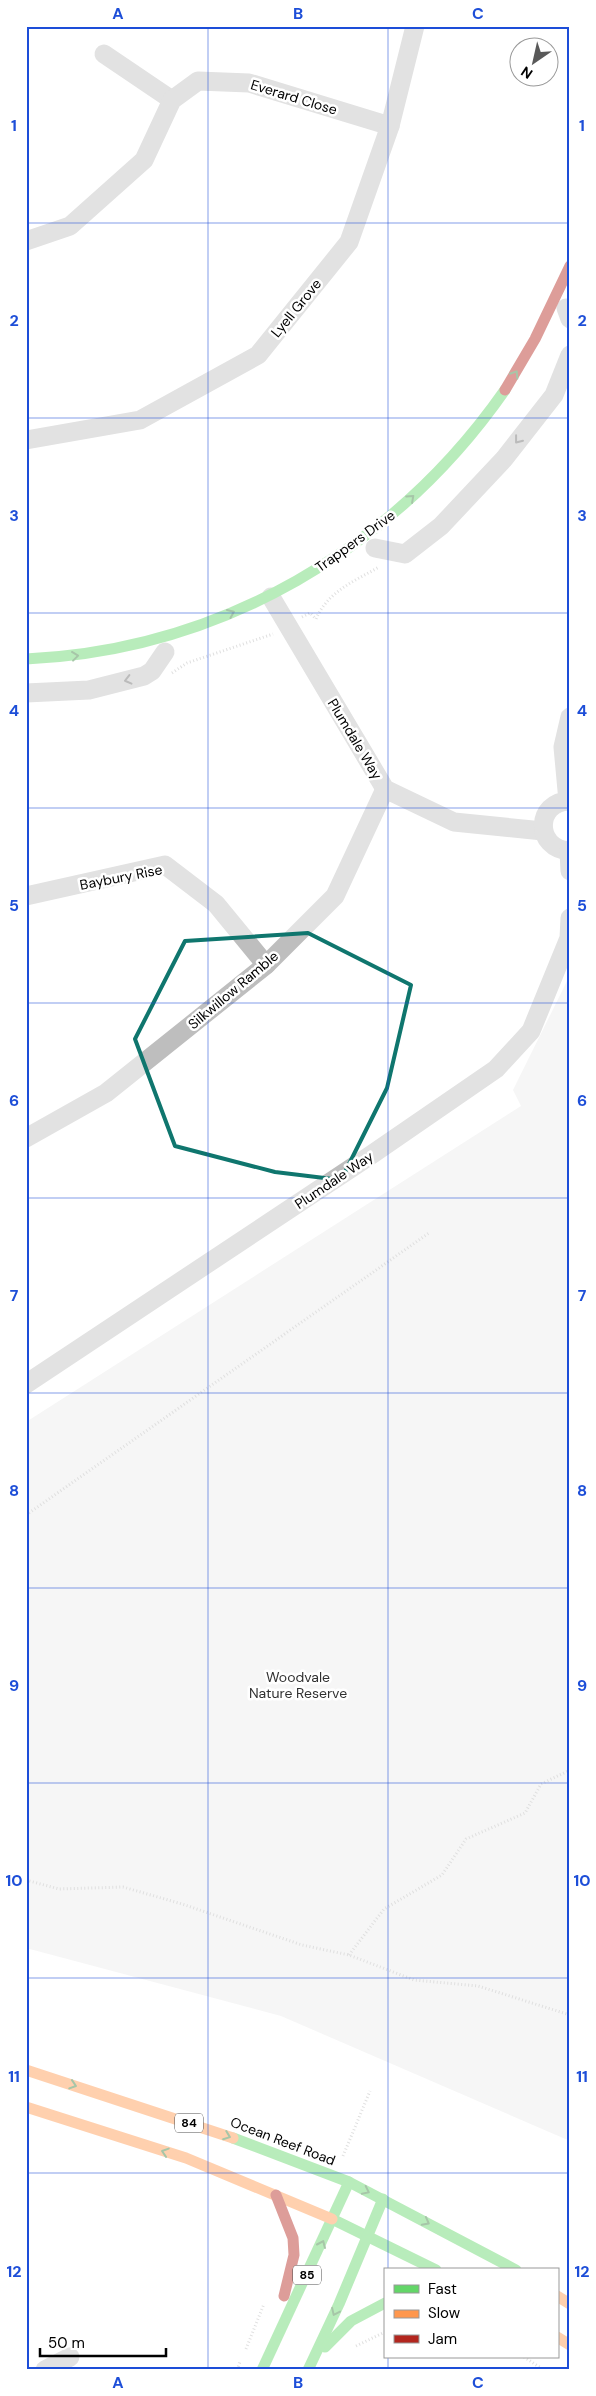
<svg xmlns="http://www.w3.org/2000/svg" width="596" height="2396" font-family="'DM Sans',sans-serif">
  <rect width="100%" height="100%" fill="#fff"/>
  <path fill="#ebebeb" d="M570,975V2141L281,2016L26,1948V1422L521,1106L513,1090Z"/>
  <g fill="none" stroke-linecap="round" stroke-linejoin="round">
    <g stroke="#b9b9b9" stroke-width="3" stroke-dasharray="1 2.5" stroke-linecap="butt">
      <path d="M302,617L310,613L316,619C328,591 355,581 379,567"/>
      <path d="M172,673L187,663L273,634"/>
      <path d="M26,1515L429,1233"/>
      <path d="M26,1880L59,1889L123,1887L182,1904L302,1945L349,1955L414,1980L478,1986L570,2015"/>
      <path d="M349,1955L384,1909L442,1875L466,1839L525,1813L541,1784L570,1770"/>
      <path d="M343,2156L370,2091"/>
      <path d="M356,2346L385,2332"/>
      <path d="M246,2349L264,2304"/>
      <path d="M524,2357L544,2370"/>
      <path d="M237,2370L240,2362"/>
    </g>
    <g stroke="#bebebe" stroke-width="19">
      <path d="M104,54L172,100"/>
      <path d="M26,241L70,226L144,160L172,100L198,81L249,83L390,126"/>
      <path d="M566,308L570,319"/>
      <path d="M26,440L140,420L258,355L349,242L390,126L415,26"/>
      <path d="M375,548L405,554L441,526L504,459L554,395L570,355"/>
      <path d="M271,597L385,789L454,822L543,831"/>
      <path d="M26,693L89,690L144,676L152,671L165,652"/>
      <path d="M568,801L563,747L570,717"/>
      <path d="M570,801C535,801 534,849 570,851"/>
      <path d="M569,851L570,871"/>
      <path d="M26,896L165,865L216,904L266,965"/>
      <path d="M26,1138L106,1093L266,965L335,896L385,789"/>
      <path d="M26,1384L371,1155L496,1069L531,1031L569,938L570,918"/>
      <path d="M45,2370L70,2357"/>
    </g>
    <g stroke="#63d668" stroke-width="11">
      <path d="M26,659C220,650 394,549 505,390"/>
      <path d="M233,2138L349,2182L516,2270"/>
      <path d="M332,2219L436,2270"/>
      <path d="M325,2347L351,2321L385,2303"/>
      <path d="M262,2370L349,2182"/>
      <path d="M308,2370L339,2304L383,2199"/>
    </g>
    <g stroke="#ff974d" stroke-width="11">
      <path d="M26,2070L233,2138"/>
      <path d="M26,2107L186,2158L332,2219"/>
      <path d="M557,2296L570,2304"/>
      <path d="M557,2337L570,2345"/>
    </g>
    <g stroke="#b3261e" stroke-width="11">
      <path d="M505,390L535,339L570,266"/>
      <path d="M276,2195L293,2238L294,2255L284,2296"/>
    </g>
  </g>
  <defs><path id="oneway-chevron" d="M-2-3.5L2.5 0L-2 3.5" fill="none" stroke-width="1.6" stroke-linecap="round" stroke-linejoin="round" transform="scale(1.25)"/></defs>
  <g stroke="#3b803e">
    <use href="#oneway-chevron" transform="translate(515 374) rotate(-57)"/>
    <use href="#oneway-chevron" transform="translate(411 498) rotate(-42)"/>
    <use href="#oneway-chevron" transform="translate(231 613) rotate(-23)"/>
    <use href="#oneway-chevron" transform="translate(75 656) rotate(-7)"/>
    <use href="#oneway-chevron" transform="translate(73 2085) rotate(18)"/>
    <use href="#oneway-chevron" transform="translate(227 2136) rotate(21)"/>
    <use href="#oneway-chevron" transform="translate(165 2152) rotate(-162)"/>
    <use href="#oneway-chevron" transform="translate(366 2191) rotate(26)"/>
    <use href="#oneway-chevron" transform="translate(426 2222) rotate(28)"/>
    <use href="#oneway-chevron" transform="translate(322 2244) rotate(-66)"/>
    <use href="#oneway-chevron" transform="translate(335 2312) rotate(115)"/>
  </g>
  <g stroke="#686868">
    <use href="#oneway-chevron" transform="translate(518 440) rotate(128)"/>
    <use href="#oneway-chevron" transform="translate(128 680) rotate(166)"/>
  </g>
  <path d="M0 0H596V2396H0ZM308,933L411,985L387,1088L341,1180L275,1172L175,1146L135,1039L185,941Z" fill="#fff" fill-opacity=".55" fill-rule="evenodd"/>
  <path fill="none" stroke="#0f766e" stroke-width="4" stroke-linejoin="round" d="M308,933L411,985L387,1088L341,1180L275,1172L175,1146L135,1039L185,941Z"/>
  <path fill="none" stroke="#1d4ed8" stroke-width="1" stroke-opacity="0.55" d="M208,26V2370M388,26V2270M26,223H570M26,418H570M26,613H570M26,808H570M26,1003H570M26,1198H570M26,1393H570M26,1588H570M26,1783H570M26,1978H570M26,2173H570M388,2357V2370"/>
  <g text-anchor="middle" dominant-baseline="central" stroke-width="5" stroke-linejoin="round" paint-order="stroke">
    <g fill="#fff" stroke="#4c4c4c" stroke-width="1">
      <rect x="175" y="2113.5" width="28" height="19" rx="4"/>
      <rect x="293" y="2265.5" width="28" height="19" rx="4"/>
    </g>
    <g font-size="12" font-weight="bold" fill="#000">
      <text x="189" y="2123">84</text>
      <text x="307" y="2275">85</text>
    </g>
    <g font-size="14" fill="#000" stroke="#fff">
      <text transform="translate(294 97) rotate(17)">Everard Close</text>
      <text transform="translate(296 308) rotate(-51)">Lyell Grove</text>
      <text transform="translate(355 541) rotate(-36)">Trappers Drive</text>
      <text transform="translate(355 739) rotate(59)">Plumdale Way</text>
      <text transform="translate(121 877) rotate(-11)">Baybury Rise</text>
      <text transform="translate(233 990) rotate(-40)">Silkwillow Ramble</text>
      <text transform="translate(334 1180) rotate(-34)">Plumdale Way</text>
      <text transform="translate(283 2141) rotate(21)">Ocean Reef Road</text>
    </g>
    <g font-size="14" fill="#313131" stroke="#fff">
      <text x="298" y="1677">Woodvale<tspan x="298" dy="16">Nature Reserve</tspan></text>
    </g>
  </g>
  <rect width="596" height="2396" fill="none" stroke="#ffffff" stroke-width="55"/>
  <rect x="384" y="2268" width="175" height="90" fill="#ffffff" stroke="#999999"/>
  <rect x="394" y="2285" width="25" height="8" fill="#63d668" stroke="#999999"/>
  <text x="428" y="2294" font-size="15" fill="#000000">Fast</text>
  <rect x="394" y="2310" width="25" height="8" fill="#ff974d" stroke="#999999"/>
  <text x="428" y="2318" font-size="15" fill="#000000">Slow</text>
  <rect x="394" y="2335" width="25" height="8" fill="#b3261e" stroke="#999999"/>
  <text x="428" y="2344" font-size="15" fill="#000000">Jam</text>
  <g transform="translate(534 62) rotate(214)"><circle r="24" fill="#ffffff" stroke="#999999"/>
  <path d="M0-4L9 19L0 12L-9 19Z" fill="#595959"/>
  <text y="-8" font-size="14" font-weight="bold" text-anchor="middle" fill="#000000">N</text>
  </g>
  <path d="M40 2348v8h126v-8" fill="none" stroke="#000000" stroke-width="2.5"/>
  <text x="48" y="2348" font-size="15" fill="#000000" stroke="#ffffff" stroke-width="4" paint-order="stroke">50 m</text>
  <rect x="28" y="28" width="540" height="2340" fill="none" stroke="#1d4ed8" stroke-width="2"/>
  <g font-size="16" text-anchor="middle" font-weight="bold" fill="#1d4ed8">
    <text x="118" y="19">A</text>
    <text x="298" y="19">B</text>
    <text x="478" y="19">C</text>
    <text x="14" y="131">1</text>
    <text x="582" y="131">1</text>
    <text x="14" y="326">2</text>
    <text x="582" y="326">2</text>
    <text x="14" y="521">3</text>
    <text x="582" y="521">3</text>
    <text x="14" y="716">4</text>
    <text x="582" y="716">4</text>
    <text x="14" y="911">5</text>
    <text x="582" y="911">5</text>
    <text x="14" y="1106">6</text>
    <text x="582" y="1106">6</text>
    <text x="14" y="1301">7</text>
    <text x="582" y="1301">7</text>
    <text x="14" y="1496">8</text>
    <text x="582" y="1496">8</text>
    <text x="14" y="1691">9</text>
    <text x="582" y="1691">9</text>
    <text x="14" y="1886">10</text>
    <text x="582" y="1886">10</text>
    <text x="14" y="2082">11</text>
    <text x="582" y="2082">11</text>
    <text x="14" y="2277">12</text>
    <text x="582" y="2277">12</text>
    <text x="118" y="2388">A</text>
    <text x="298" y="2388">B</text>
    <text x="478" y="2388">C</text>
  </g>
</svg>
